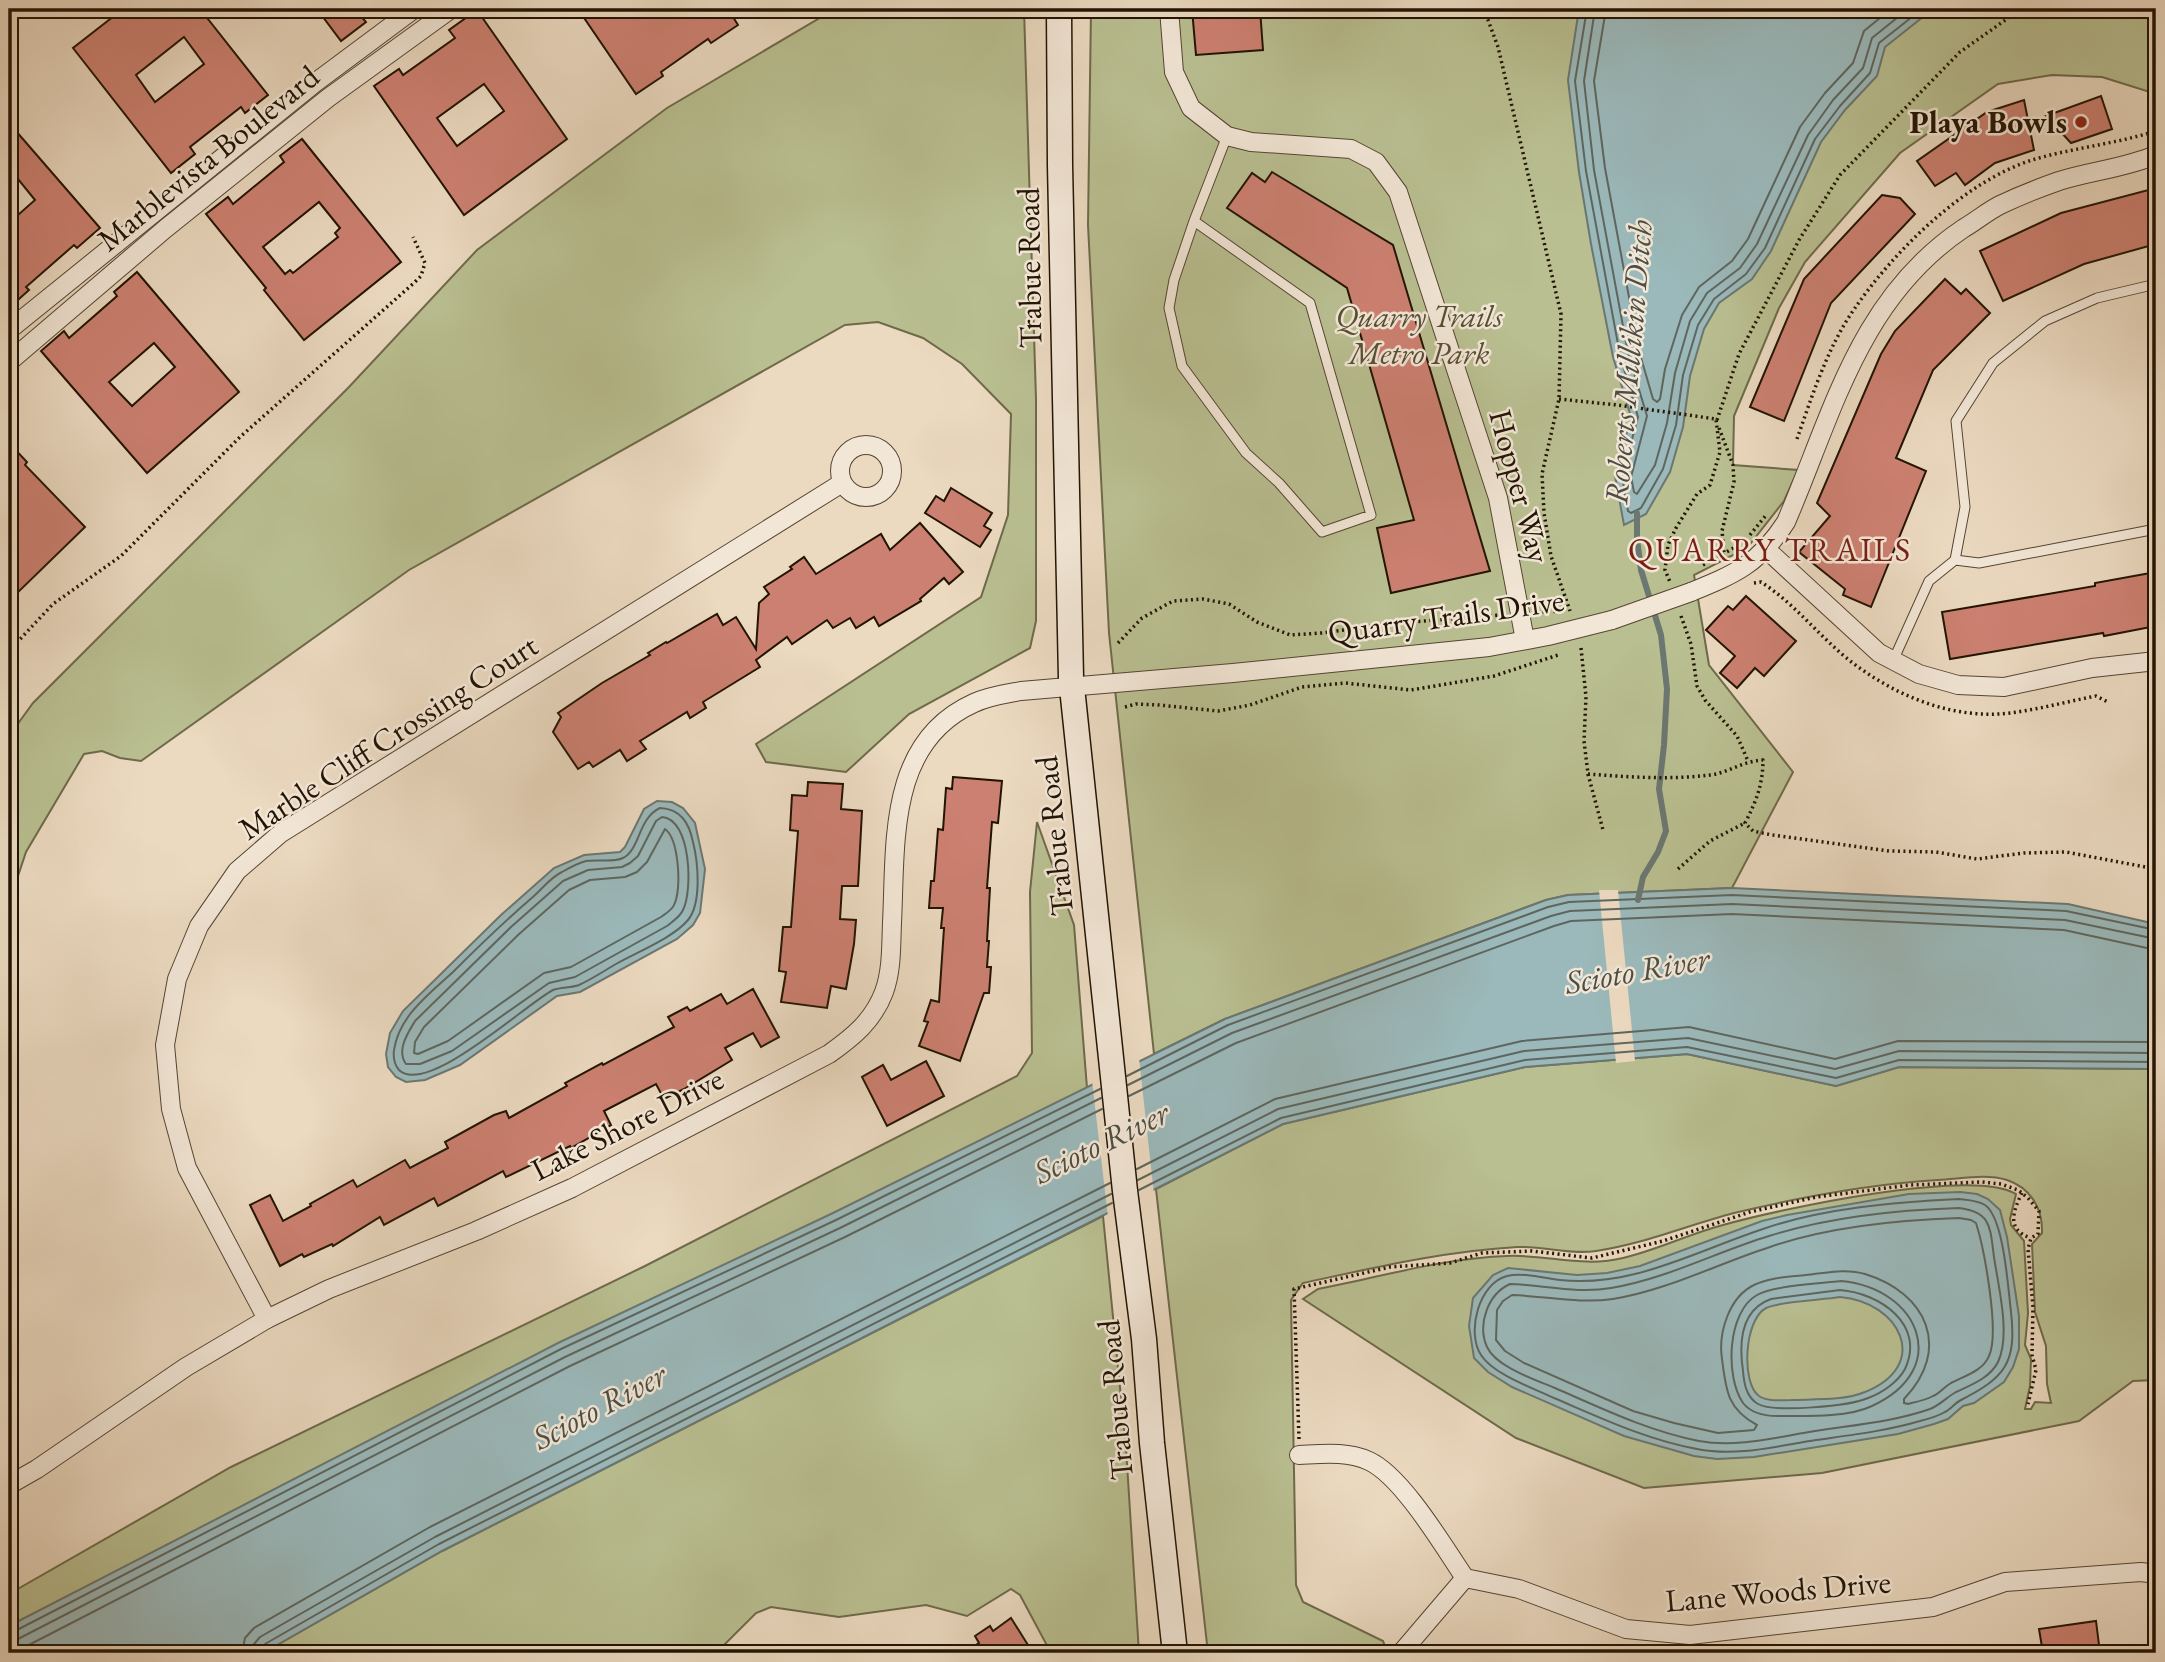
<svg xmlns="http://www.w3.org/2000/svg" width="2165" height="1662" font-family="'EB Garamond',serif">
  <rect width="100%" height="100%" fill="#ebd9c0"/>
  <filter id="stains"><feTurbulence type="fractalNoise" baseFrequency=".00286" numOctaves="4"/><feColorMatrix values="0 0 0 0 .2 0 0 0 0 .09 0 0 0 0 .02 0 0 0 .5 -.17"/></filter>
  <radialGradient id="worn" r=".72"><stop offset=".6" stop-color="#630" stop-opacity="0"/><stop offset="1" stop-color="#630" stop-opacity=".3"/></radialGradient>
  <g fill="#b9bf91" stroke="#6e6a4a" stroke-width="2">
    <path d="M835,9H1024L1036,399V621L1030,648L909,714L846,772L766,762L756,744L981,597L1008,515L1011,414L962,364L923,338L878,322L845,325L409,570L141,761L120,758L102,751L84,754L26,852L9,903V736L33,703L349,387L477,250L667,108Z"/>
    <path d="M1091,9H2156V94L2102,77L2052,75L1998,84L1900,153L1805,262L1779,308L1734,416L1733,465L1798,470L1784,501L1747,548L1694,575L1709,665L1793,772L1732,888L1568,895L1546,900L1225,1019L1154,1054L1109,633L1088,225Z"/>
    <path d="M1037,822L1074,925L1087,1088L278,1489L9,1626V1594L231,1467L645,1266L1017,1076L1032,1053L1030,892Z"/>
    <path d="M1687,1054L1836,1086L1899,1067L2156,1069V1380L2133,1381L2079,1421L1822,1473L1644,1488L1516,1438L1303,1299L1318,1289C1380,1277 1444,1258 1507,1256C1546,1254 1583,1268 1623,1258C1657,1250 1689,1234 1723,1225C1776,1210 1973,1167 2016,1194L2010,1219L2011,1225L2024,1241L2028,1313L2025,1345L2031,1359L2030,1386L2025,1409H2031L2035,1402L2051,1403L2047,1384L2046,1346L2035,1312L2032,1244L2042,1233C2043,1209 2031,1188 2007,1180C1986,1173 1960,1179 1938,1180C1870,1184 1801,1197 1734,1213C1688,1225 1644,1244 1596,1251C1570,1255 1544,1246 1517,1247C1445,1251 1373,1268 1303,1283L1291,1300L1296,1585L1303,1602L1383,1641L1387,1652L1208,1653L1156,1189L1283,1124L1525,1067Z"/>
    <path d="M1103,1216L1126,1448L1139,1653H1051L1020,1595L1011,1589L967,1616L926,1605L839,1617L771,1607L756,1613L716,1653H263L442,1551Z"/>
  </g>
  <g fill="#9bb9bb" stroke="#6b7771" stroke-width="2" fill-rule="evenodd">
    <path d="M1579,9H1933L1885,47L1877,76L1845,110L1821,142L1771,251L1752,279L1719,303L1704,329L1690,376L1683,427L1670,472L1646,514L1624,525L1615,476L1631,417L1613,357L1591,244L1579,172L1568,80Z"/>
    <path d="M657,801L672,802L683,808L695,823L705,869L700,913L693,925L677,939L580,992L557,996L460,1065L425,1080L406,1082L396,1077L388,1067L386,1054L390,1033L403,1011L501,915L554,868L584,855L620,852L625,847L644,809Z"/>
    <path d="M1732,888L2068,904L2156,924V1069L1899,1067L1836,1086L1687,1054L1525,1067L1283,1124L442,1551L263,1653H9V1626L558,1343L833,1213L1225,1019L1546,900L1568,895Z"/>
    <path d="M1960,1192L1977,1194L1988,1199L2000,1210L2007,1237L2019,1316V1349L2013,1367L2004,1382L1974,1403L1963,1406L1948,1419L1934,1424L1898,1434L1754,1457L1717,1459L1694,1456L1624,1436L1512,1387L1488,1372L1474,1358L1469,1326L1473,1298L1493,1275L1508,1268L1577,1275L1607,1273L1640,1266L1762,1221L1787,1215L1909,1194ZM1840,1297C1900,1302 1932,1365 1865,1392C1843,1401 1814,1399 1791,1400C1781,1400 1768,1402 1759,1396C1741,1383 1744,1320 1766,1308C1780,1301 1823,1300 1840,1297Z"/>
  </g>
  <g fill="#ebd9c0">
    <path d="M1599,890H1618L1635,1061L1616,1063Z"/>
    <path d="M1139,1058L1154,1194L1108,1217L1092,1081Z"/>
  </g>
  <g fill="none" stroke-linecap="round" stroke-linejoin="round">
    <g stroke="#5e665f" stroke-width="2">
      <path d="M1587,9L1575,81L1586,171L1620,355L1638,417L1622,476L1628,511L1631,513L1641,508L1663,469L1676,425L1683,375L1698,325L1714,299L1746,274L1765,248L1815,139L1840,106L1870,73L1879,43L1922,9"/>
      <path d="M1595,9L1584,81L1594,170L1628,353L1647,416L1631,477L1634,492L1637,494L1655,465L1667,423L1675,373L1690,321L1707,293L1740,268L1757,244L1808,135L1833,100L1863,68L1872,38L1908,9"/>
      <path d="M1606,9L1594,81L1605,168L1639,351L1653,399L1657,402L1660,399L1665,369L1682,315L1699,287L1732,261L1748,239L1800,127L1825,93L1853,63L1864,31L1891,9"/>
      <path d="M660,808C681,809 689,823 693,842C698,862 702,903 688,920C673,938 637,952 616,964C604,971 592,979 579,985C571,988 561,987 553,990C527,1003 427,1097 399,1070C394,1064 393,1058 394,1050C399,1016 429,994 453,972C479,946 506,920 534,896C543,888 551,877 562,872C569,868 578,863 586,861C598,859 612,863 623,858C640,850 638,818 660,808Z"/>
      <path d="M662,817C691,819 693,890 683,910C680,917 673,921 667,926L575,977L549,983L452,1051L420,1064H406C396,1050 408,1033 415,1021L511,927L563,881L588,870L622,867L630,863L638,856L656,821Z"/>
      <path d="M665,829C679,839 682,890 674,905C672,910 665,914 661,917L571,967L544,973L448,1041L418,1054L414,1053L415,1042L424,1027L518,935L569,890L590,880L625,877L637,872L647,862Z"/>
      <path d="M1127,1076L1228,1025L1548,907L1569,902L1732,895L2066,911L2156,930"/>
      <path d="M1128,1085L1232,1033L1551,916L1570,911L1732,904L2065,920L2156,939"/>
      <path d="M1129,1096L1236,1043L1554,926L1571,921L1732,914L2064,930L2156,950"/>
      <path d="M1137,1169L1275,1099L1522,1041L1689,1027L1835,1059L1898,1041L2156,1042"/>
      <path d="M1138,1180L1278,1109L1524,1051L1688,1038L1835,1069L1899,1051L2156,1053"/>
      <path d="M1139,1190L1281,1118L1525,1060L1687,1047L1836,1078L1899,1060L2156,1062"/>
      <path d="M1959,1199C1968,1200 1977,1200 1985,1205C2004,1218 2008,1288 2011,1312C2017,1364 2004,1378 1961,1400C1955,1403 1951,1409 1945,1412C1938,1416 1928,1419 1920,1421C1886,1431 1851,1435 1816,1440C1777,1446 1736,1457 1697,1449C1647,1440 1601,1418 1554,1398C1533,1388 1494,1375 1481,1355C1466,1332 1479,1283 1507,1276C1522,1272 1544,1278 1560,1280C1632,1288 1696,1251 1763,1229C1823,1208 1896,1202 1959,1199Z"/>
      <path d="M1959,1208C1992,1212 1990,1228 1994,1257C1998,1285 2011,1335 1998,1362C1990,1378 1971,1385 1956,1392C1947,1397 1940,1405 1930,1409C1893,1422 1853,1425 1815,1431C1777,1437 1737,1448 1699,1441C1648,1431 1601,1408 1555,1388C1536,1380 1496,1367 1487,1347C1477,1324 1488,1294 1510,1284C1544,1285 1577,1294 1611,1288C1666,1279 1716,1252 1769,1236C1829,1217 1896,1210 1959,1208Z"/>
      <path d="M1959,1218L1971,1220L1976,1223C1984,1248 2000,1333 1989,1356C1983,1371 1964,1376 1951,1383C1944,1387 1940,1393 1933,1396C1926,1400 1916,1402 1908,1404L1904,1403V1399C1952,1349 1927,1293 1865,1274C1846,1268 1825,1273 1806,1275C1789,1277 1770,1277 1754,1285C1729,1297 1718,1333 1722,1359C1726,1390 1727,1409 1757,1425L1754,1430L1718,1433L1674,1423L1633,1411L1524,1363L1505,1351L1496,1340L1497,1310L1503,1301L1512,1295C1546,1296 1579,1304 1613,1299C1668,1290 1717,1264 1770,1247C1827,1227 1898,1220 1959,1218Z"/>
      <path d="M1841,1281C1919,1288 1953,1369 1872,1406C1847,1418 1804,1416 1777,1416C1765,1416 1751,1413 1743,1403C1725,1377 1727,1312 1757,1295C1773,1286 1821,1283 1841,1281Z"/>
      <path d="M1840,1290C1879,1293 1926,1324 1905,1369C1898,1382 1882,1393 1868,1398C1850,1406 1774,1413 1758,1404C1746,1397 1744,1383 1743,1371C1739,1344 1740,1310 1771,1299Z"/>
      <path d="M9,1632L15,1631L561,1349L836,1220L1100,1089"/>
      <path d="M9,1640L18,1639L565,1357L840,1228L1101,1098"/>
      <path d="M9,1651L23,1648L570,1366L845,1237L1102,1109"/>
      <path d="M242,1653L245,1638L254,1628L430,1527L1110,1183"/>
      <path d="M252,1653L254,1644L260,1637L435,1537L1111,1194"/>
      <path d="M261,1653L265,1644L439,1544L1112,1203"/>
    </g>
    <path stroke="#6b7771" stroke-width="6" d="M1637,513V539L1641,570L1661,635L1667,689L1664,745L1659,789L1666,831L1658,852L1643,877L1638,900"/>
  </g>
  <g fill="#cc8071" stroke="#221403" stroke-width="2" fill-rule="evenodd">
    <path d="M123,9H200L268,95L245,113L241,107L190,147L195,154L171,173L73,48ZM184,37L204,64L155,102L136,75Z"/>
    <path d="M317,9H355L366,22L341,41Z"/>
    <path d="M578,9H728L738,25L711,43L708,39L661,72L663,76L636,94Z"/>
    <path d="M1192,9H1260L1263,50L1196,55Z"/>
    <path d="M477,10L567,139L464,215L374,86L399,69L403,75L455,38L449,30ZM484,84L504,111L457,146L437,118Z"/>
    <path d="M2101,96L2112,129L2071,143L2046,116Z"/>
    <path d="M2024,100L2034,150L1995,163L1965,185L1956,173L1935,186L1917,161L1987,112Z"/>
    <path d="M9,123L100,228L77,248L74,245L26,287L29,290L9,308V223L35,200L9,168Z"/>
    <path d="M302,139L401,262L304,340L264,290L266,288L206,214L228,197L233,204L284,162L280,156ZM319,202L340,228L335,233L338,237L293,273L290,270L285,274L263,247Z"/>
    <path d="M1272,172L1393,245L1490,571L1391,593L1377,528L1414,520L1347,288L1227,208L1252,173L1265,182Z"/>
    <path d="M2156,188V244L2084,264L2003,301L1980,251L2061,213Z"/>
    <path d="M1882,195L1900,198L1915,214L1831,303L1784,421L1750,407L1804,279Z"/>
    <path d="M137,272L239,392L147,473L41,351L64,331L69,338L117,296L114,292ZM154,343L175,367L132,406L109,382Z"/>
    <path d="M1945,279L1961,294L1966,289L1990,313L1933,370L1896,458L1926,471L1871,607L1843,595L1845,589L1799,552L1830,516L1817,503L1881,354L1895,331Z"/>
    <path d="M9,443L27,462L25,465L85,527L9,601Z"/>
    <path d="M951,488L992,513L984,526L991,530L980,547L925,513L936,496L944,501Z"/>
    <path d="M920,523L963,572L949,584L944,578L920,599L921,601L879,626L874,617L856,628L850,618L833,628L827,620L792,644L787,637L756,660L760,667L703,702L706,708L690,718L687,712L640,741L646,749L627,761L620,750L593,767L589,762L578,769L553,732L561,717L558,713L602,683L650,655L648,653L666,642L667,643L717,614L723,625L736,617L756,649L759,603L769,594L764,587L792,569L790,567L804,557L816,574L881,534L890,550Z"/>
    <path d="M2156,572V626L2104,636L2103,633L1950,659L1942,612L2095,586V583Z"/>
    <path d="M1746,596L1796,641L1764,676L1755,668L1737,688L1720,673L1735,656L1706,630L1728,606L1733,610Z"/>
    <path d="M953,777L1002,781L998,823L992,822L987,888H990L987,941H989L987,967H991L989,993H984L960,1061L919,1046L928,1022L924,1021L931,1000L939,1002L944,928H941L943,908H929L931,881H934L938,829L943,830L946,788L952,789Z"/>
    <path d="M808,782L843,784L841,809L862,811L858,886H842L840,919L856,920L854,944L846,989L831,986L827,1008L781,1002L786,972L779,971L783,927H791L798,831L790,830L792,795L807,796Z"/>
    <path d="M753,989L779,1037L761,1047L753,1033L725,1048L732,1060L684,1089L664,1099L656,1084L604,1111L611,1125L571,1148L570,1146L506,1177L503,1171L438,1206L434,1198L384,1225L380,1217L333,1246L332,1244L304,1257L302,1254L280,1266L250,1205L270,1195L283,1221L311,1206L310,1204L353,1180L357,1187L405,1160L410,1168L448,1148L445,1142L494,1115L506,1111L509,1118L567,1086L565,1083L602,1063L603,1065L674,1027L668,1017L687,1007L690,1011L721,994L727,1004Z"/>
    <path d="M926,1061L944,1096L887,1126L862,1077L883,1065L891,1080Z"/>
    <path d="M1011,1618L1033,1653H962L979,1643L975,1636L990,1626L993,1631Z"/>
    <path d="M2096,1621L2100,1653H2043L2039,1629Z"/>
  </g>
  <g fill="none" stroke-linecap="round" stroke-linejoin="round">
    <defs>
      <g id="service">
        <path d="M1194,221L1310,303L1371,515L1322,532L1279,483L1246,453L1182,366L1169,308L1174,280L1194,221L1227,136"/>
        <path d="M1955,560L1965,507L1956,421L1993,363L2045,321L2097,298L2156,284"/>
        <path d="M1893,661L1929,581L1955,560L1979,563L2156,529"/>
      </g>
      <g id="minor">
        <path d="M1169,9L1174,72L1191,108L1227,136L1251,142L1351,149L1376,162L1398,192L1498,498L1525,640"/>
        <path d="M9,330L316,82L414,9"/>
        <path d="M9,362L165,229L328,98L451,9"/>
        <circle cx="866" cy="471" r="26"/>
        <path d="M1766,549L1879,653L1919,674L1958,685L2004,687L2092,668L2156,661"/>
        <path d="M1691,592C1735,574 1759,564 1786,522C1833,413 1859,298 1964,228C1976,221 1988,211 2000,205C2019,196 2039,188 2059,181C2091,171 2125,168 2156,155"/>
        <path d="M267,1319L187,1168L171,1109L165,1045L177,979L199,926L237,871L281,833L842,483"/>
        <path d="M1299,1455C1322,1454 1347,1451 1369,1461C1402,1476 1444,1547 1465,1578"/>
        <path d="M9,1485L37,1469L186,1367L267,1319L329,1289L476,1231L572,1188L829,1054C853,1037 873,1021 884,992C892,970 891,946 892,923C896,843 887,742 974,703C989,696 1005,694 1021,691L1233,673L1489,647L1548,636L1612,620"/>
        <path d="M1401,1653L1465,1578L1519,1589L1626,1629L1690,1635L1933,1607L2005,1582L2141,1572L2156,1574"/>
      </g>
      <path id="secondary" d="M1059,9L1060,165L1071,678L1125,1191L1144,1339L1152,1443L1175,1653"/>
    </defs>
    <use href="#service" stroke="#544532" stroke-width="11"/>
    <use href="#minor" stroke="#544532" stroke-width="20"/>
    <use href="#secondary" stroke="#221403" stroke-width="27"/>
    <g stroke="#221403" stroke-width="3.5" stroke-dasharray="2 3.5" stroke-linecap="butt">
      <path d="M1484,9L1498,47L1561,314L1559,399L1542,474L1544,513L1551,556L1570,611"/>
      <path d="M1559,399L1617,405L1716,419L1720,452L1710,485L1697,494L1676,528L1668,545L1665,570L1670,582"/>
      <path d="M1717,420L1739,354L1799,240L1840,175L1960,52L2021,9"/>
      <path d="M1719,428L1733,465L1734,482L1722,531L1724,552"/>
      <path d="M1797,439C1812,396 1828,346 1855,308C1895,250 1964,182 2032,160C2072,148 2115,144 2156,131"/>
      <path d="M1750,535L1767,514"/>
      <path d="M1703,565L1739,545"/>
      <path d="M1754,583L1761,582C1794,603 1818,635 1849,660C1896,697 1957,722 2017,712C2044,708 2070,701 2096,696L2108,702"/>
      <path d="M1537,612L1564,611"/>
      <path d="M1681,616L1691,644L1697,686L1705,700L1737,736L1748,761"/>
      <path d="M1118,643L1142,618L1173,601L1203,599L1229,604L1257,622L1290,635L1322,633L1386,624L1501,615"/>
      <path d="M1581,648L1586,697L1584,741L1588,774C1628,777 1671,780 1710,775C1728,773 1743,761 1763,760C1763,784 1756,802 1745,823L1753,831L1772,835L1889,851L1936,852L1977,859L2024,853L2066,852L2156,869"/>
      <path d="M9,651L53,604L121,556L240,437L415,282L421,276L425,263L413,237"/>
      <path d="M1125,707L1136,704L1159,705L1218,711L1250,705L1302,687L1345,683L1411,690L1494,676L1558,655"/>
      <path d="M1588,774L1603,830"/>
      <path d="M1678,869L1710,841L1745,823"/>
      <path d="M2022,1193C2013,1211 2006,1230 2031,1238"/>
      <path d="M1299,1439L1294,1289L1390,1267L1450,1263L1482,1253L1532,1251L1592,1258L1663,1241L1750,1212L1816,1197L1910,1185L1982,1182L2001,1184L2018,1190L2028,1198L2039,1211L2038,1234L2031,1238L2028,1249L2033,1307L2032,1355L2036,1370L2028,1404"/>
    </g>
    <use href="#service" stroke="#f2e6d6" stroke-width="9"/>
    <use href="#minor" stroke="#f2e6d6" stroke-width="18"/>
    <use href="#secondary" stroke="#f2e6d6" stroke-width="24"/>
    <defs>
      <path id="minor-bridge" d="M1612,620L1691,592"/>
    </defs>
    <use href="#minor-bridge" stroke="#544532" stroke-width="20" stroke-linecap="butt"/>
    <use href="#minor-bridge" stroke="#f2e6d6" stroke-width="18"/>
  </g>
  <circle fill="#8f2418" stroke="#f2e6d6" stroke-width="2.5" cx="2081" cy="122" r="7"/>
  <g text-anchor="middle" dominant-baseline="central" stroke-width="5" stroke-linejoin="round" paint-order="stroke">
    <g font-size="32" font-weight="bold" fill="#221403" stroke="#f2e6d6" text-anchor="end">
      <text x="2067" y="122">Playa Bowls</text>
    </g>
    <g font-size="32" fill="#221403" stroke="#f2e6d6">
      <text transform="translate(208 158) rotate(-39)">Marblevista Boulevard</text>
      <text transform="translate(1029 268) rotate(-91)">Trabue Road</text>
      <text transform="translate(1520 486) rotate(75)">Hopper Way</text>
      <text transform="translate(1446 616) rotate(-8)">Quarry Trails Drive</text>
      <text transform="translate(388 737) rotate(-33)">Marble Cliff Crossing Court</text>
      <text transform="translate(1054 836) rotate(-96)">Trabue Road</text>
      <text transform="translate(627 1124) rotate(-27)">Lake Shore Drive</text>
      <text transform="translate(1115 1400) rotate(-95)">Trabue Road</text>
      <text transform="translate(1778 1591) rotate(-5)">Lane Woods Drive</text>
    </g>
    <g font-size="32" font-style="italic" fill="#575035" stroke="#f2e6d6">
      <text x="1419" y="316">Quarry Trails<tspan x="1419" dy="37">Metro Park</tspan></text>
    </g>
    <g font-size="33" font-style="italic" fill="#4c4e43" stroke="#f2e6d6">
      <text transform="translate(1628 362) rotate(-85)">Roberts Millikin Ditch</text>
      <text transform="translate(1637 970) rotate(-10)">Scioto River</text>
      <text transform="translate(1101 1142) rotate(-26)">Scioto River</text>
      <text transform="translate(599 1406) rotate(-28)">Scioto River</text>
    </g>
    <g font-size="33" letter-spacing="2" fill="#7a1f14" stroke="#f2e6d6">
      <text x="1770" y="549">QUARRY TRAILS</text>
    </g>
  </g>
  <rect width="2165" height="1662" fill="none" stroke="#ebd9c0" stroke-width="35"/>
  <rect x="10" y="10" width="2144" height="1641" fill="none" stroke="#221403" stroke-width="3.5"/>
  <rect x="18" y="18" width="2130" height="1627" fill="none" stroke="#221403" stroke-width="2"/>
  <rect width="100%" height="100%" filter="url(#stains)"/>
  <rect width="100%" height="100%" fill="url(#worn)"/>
</svg>
